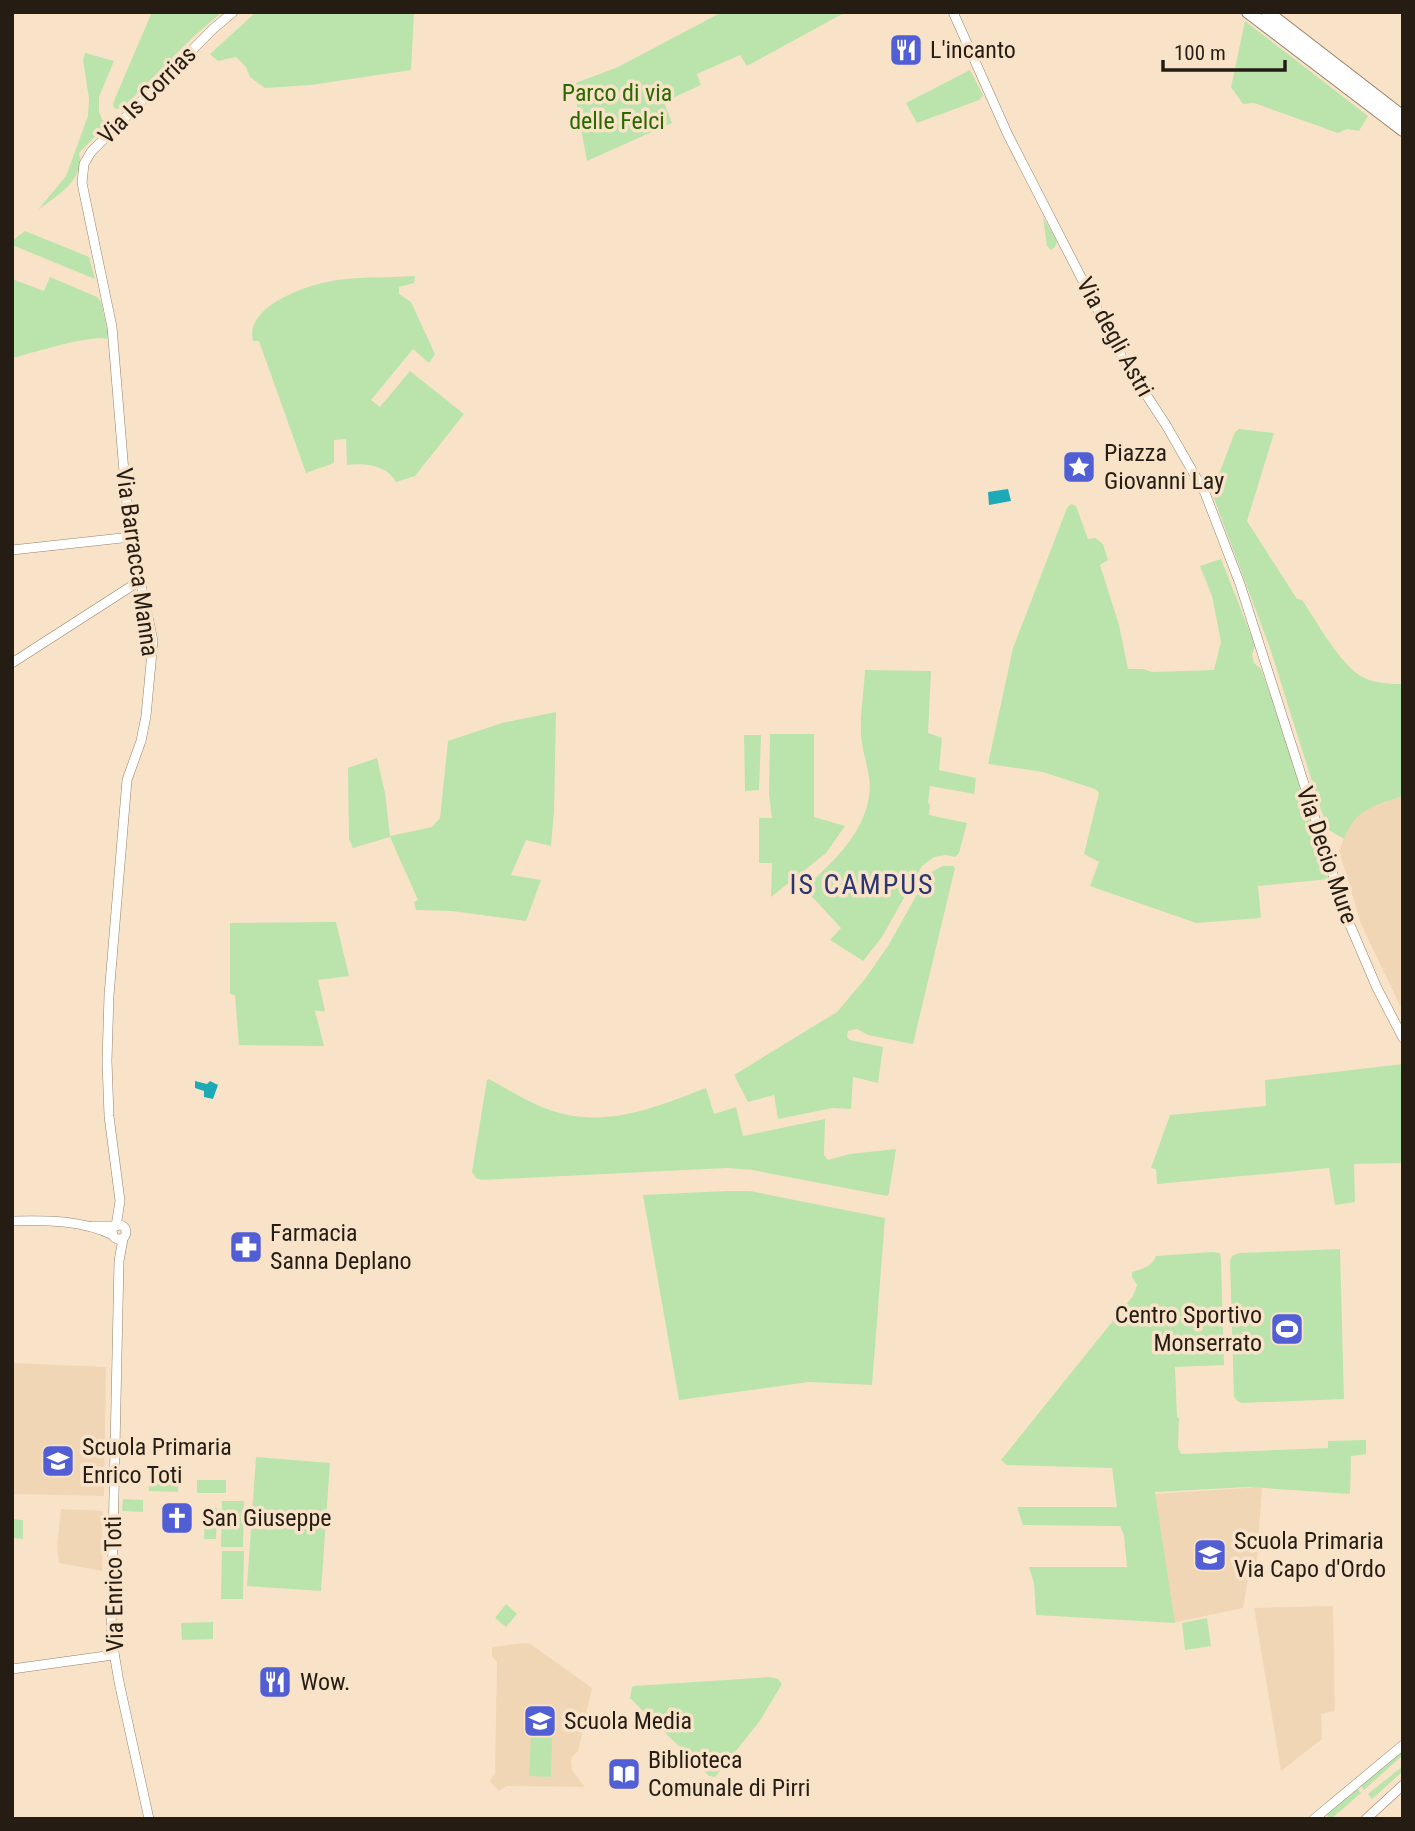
<svg xmlns="http://www.w3.org/2000/svg" width="1415" height="1831" font-family="'Roboto Condensed',sans-serif">
  <rect width="100%" height="100%" fill="#f8e3c9"/>
  <g fill="#f1d6b6">
    <path d="M1403,796V1012L1361,924L1339,851L1349,825L1364,809Z"/>
    <path d="M13,1363L106,1367L104,1496L12,1494Z"/>
    <path d="M1262,1487L1256,1574L1249,1573L1243,1608L1172,1623L1153,1494Z"/>
    <path d="M61,1509L103,1511L102,1571L59,1563L57,1548Z"/>
    <path d="M1333,1606L1335,1711L1321,1714L1322,1739L1281,1771L1254,1608Z"/>
    <path d="M526,1643L532,1645L592,1688L578,1751L571,1758L572,1770L585,1787L507,1786L499,1791L490,1781L495,1773L497,1662L492,1656V1647Z"/>
  </g>
  <g fill="#bbe4ac">
    <path d="M152,12H222L193,37L123,108L115,109L113,105L116,96Z"/>
    <path d="M256,12H414L411,70L311,85L265,88L250,77L246,67L236,57L218,61L210,54Z"/>
    <path d="M722,12H846L747,66L740,55L697,74L701,85L664,102L672,123L587,161L573,84L618,67Z"/>
    <path d="M1245,21L1368,116L1359,131L1347,129L1338,133L1254,103L1243,104L1231,87Z"/>
    <path d="M85,53L114,61L99,97V112L105,126L79,153C86,180 56,196 38,210L66,176L88,116L89,99L83,60Z"/>
    <path d="M970,70L983,95L979,100L917,123L906,103Z"/>
    <path d="M1043,217L1057,241L1055,247L1051,250L1047,246Z"/>
    <path d="M25,231L89,257L95,279L12,245V241Z"/>
    <path d="M415,276L414,283L399,287V294L411,302L435,354L429,363L413,349L371,400L380,407L410,371L464,414L415,476L396,482C387,465 364,463 347,465L346,439L334,440V463L306,473L259,341H253C244,308 302,287 327,282C355,276 386,278 415,276Z"/>
    <path d="M50,277L97,297L101,302L108,333L107,339C90,334 33,353 12,358V279L44,291Z"/>
    <path d="M1239,429L1274,433L1247,521L1297,599L1302,600C1317,622 1335,655 1355,672C1368,683 1387,684 1403,684V796C1374,806 1356,808 1344,839L1327,829L1270,648L1213,496L1215,485L1235,432Z"/>
    <path d="M1071,504L1076,506L1088,539L1095,538L1103,544L1108,560L1100,565L1119,625L1128,669H1143L1152,672L1214,670L1221,642L1212,596L1200,566L1221,559L1255,645L1252,655L1254,663L1261,669L1276,710L1330,879L1258,886L1261,918L1196,923L1090,886L1099,862L1084,854L1099,793L1095,789L1043,772L988,764L1013,648L1067,508Z"/>
    <path d="M865,670L931,671L928,733L942,738L939,770L976,778L974,794L930,786L928,803L930,804L929,815L967,823L959,853L955,857L946,855L934,857L922,866L882,937L863,961L830,940L841,928L804,888C835,861 875,824 869,777C867,763 862,749 861,735C860,714 864,691 865,670Z"/>
    <path d="M556,712L554,811L551,846L526,840L511,875L541,880L526,921L452,911L416,910L414,902L418,900L390,837L353,848L349,839L348,768L377,758L385,793L390,836L432,827L440,818L448,741L502,723Z"/>
    <path d="M770,734H814V817L845,826L826,853L771,897L772,863H759V818H772L769,794Z"/>
    <path d="M744,735H761L759,790L745,791Z"/>
    <path d="M943,866H953L955,868L913,1044L868,1035L857,1029L848,1031L847,1037L850,1040L883,1047L878,1083L853,1077L851,1109L833,1108L778,1119L774,1095L748,1102L734,1075L837,1012L865,979L888,946L929,873Z"/>
    <path d="M336,922L349,976L318,980L325,1011H315L324,1046L239,1045L235,995L230,994V923Z"/>
    <path d="M1403,1064V1163L1354,1164L1355,1202L1335,1205L1329,1168L1157,1184L1156,1169L1151,1168L1170,1115L1266,1106L1265,1080Z"/>
    <path d="M489,1079C505,1088 521,1097 537,1105C597,1132 649,1110 706,1088L714,1114L736,1107L743,1136L825,1119L824,1155L828,1160L850,1154L896,1149L889,1193L887,1196L752,1170L727,1168L481,1180L476,1178L472,1172L487,1080Z"/>
    <path d="M726,1191H750L885,1218L872,1385L809,1382L679,1400L643,1195Z"/>
    <path d="M1340,1249L1344,1399L1242,1403L1237,1401L1234,1396L1230,1261L1232,1256L1239,1253Z"/>
    <path d="M1213,1252L1220,1253L1221,1260L1224,1365L1175,1367L1177,1417L1179,1418L1178,1447L1181,1454L1328,1448V1441L1366,1440V1454L1351,1456L1350,1494L1249,1487L1155,1492L1175,1623L1036,1615L1034,1583L1029,1567H1127L1124,1535L1120,1526L1023,1525L1017,1507H1117L1112,1468L1007,1465L1001,1460L1133,1296L1137,1285L1132,1277V1272C1142,1269 1152,1267 1156,1256Z"/>
    <path d="M256,1457L330,1463L321,1591L247,1586Z"/>
    <path d="M149,1478H178V1492L149,1491Z"/>
    <rect x="197" y="1480" width="29" height="13"/>
    <path d="M123,1499L143,1500V1512L122,1511Z"/>
    <path d="M222,1501H244L243,1547H221Z"/>
    <path d="M205,1508H217L216,1539H204Z"/>
    <path d="M12,1519L23,1520V1539L12,1538Z"/>
    <path d="M222,1551H244L243,1599H221Z"/>
    <path d="M506,1604L517,1614L506,1627L495,1618Z"/>
    <path d="M1207,1618L1211,1646L1185,1650L1182,1623Z"/>
    <path d="M213,1622V1639L182,1640L181,1623Z"/>
    <path d="M770,1677L778,1679L782,1684L759,1722L715,1777L709,1776L630,1698L632,1687L634,1686Z"/>
    <path d="M531,1737L552,1738L551,1777L529,1776Z"/>
    <path d="M1403,1751V1755L1364,1790L1361,1786Z"/>
    <path d="M1403,1766V1771L1372,1799L1368,1794Z"/>
    <path d="M1357,1788L1361,1793L1331,1819L1326,1814Z"/>
  </g>
  <g fill="#1daab7">
    <path d="M1008,489L1011,501L989,505L988,492Z"/>
    <path d="M195,1081L207,1084L210,1081L218,1085L213,1099L204,1097V1091L195,1088Z"/>
  </g>
  <g fill="none" stroke-linecap="round" stroke-linejoin="round">
    <defs>
      <g id="secondary">
        <path d="M953,12L1008,135L1124,361L1166,425L1205,493L1240,584L1347,918L1377,988L1403,1038"/>
        <path d="M12,550L131,537"/>
        <path d="M12,663L141,580"/>
        <path d="M12,1221C46,1220 82,1220 113,1235"/>
        <circle cx="119" cy="1232" r="7"/>
        <path d="M92,1226H116L120,1201L109,1116L107,1061L109,995L127,780L141,741L146,716L153,641L131,537L126,496L112,327L82,183L84,164L91,152L213,29L233,12"/>
        <path d="M123,1239L119,1261L111,1635L119,1682L149,1819"/>
        <path d="M12,1669L113,1655"/>
        <path d="M1314,1819L1403,1745"/>
        <path d="M1366,1819L1403,1785"/>
      </g>
      <g id="highway">
        <path d="M1248,12L1403,130"/>
        <path d="M1267,12L1403,117"/>
      </g>
    </defs>
    <use href="#secondary" stroke="#96826a" stroke-width="10"/>
    <use href="#highway" stroke="#96826a" stroke-width="14"/>
    <use href="#secondary" stroke="#fff" stroke-width="9"/>
    <use href="#highway" stroke="#fff" stroke-width="12"/>
  </g>
  <defs>
    <symbol id="restaurant-square" viewBox="-11 -11 22 22"><rect x="-9" y="-9" width="18" height="18" rx="4" fill="#515ed4" stroke="#f8e3c9"/><path d="M-5-6h1v4h1v-4h1v4h1v-4h1v5L-1.5 .5V6h-2V.5L-5-1ZM5-6V6H3V1.5H1.5Q1.5-4 5-6Z" fill="#fff"/></symbol>
    <symbol id="sight-square" viewBox="-11 -11 22 22"><rect x="-9" y="-9" width="18" height="18" rx="4" fill="#515ed4" stroke="#f8e3c9"/><path d="M0-6L1.8-2.2L6-1.7L2.9 1.2L3.7 5.4L0 3.3L-3.7 5.4L-2.9 1.2L-6-1.7L-1.8-2.2Z" fill="#fff"/></symbol>
    <symbol id="pharmacy-square" viewBox="-11 -11 22 22"><rect x="-9" y="-9" width="18" height="18" rx="4" fill="#515ed4" stroke="#f8e3c9"/><path d="M-2-6h4v4h4v4h-4v4h-4v-4h-4v-4h4Z" fill="#fff"/></symbol>
    <symbol id="stadium-square" viewBox="-11 -11 22 22"><rect x="-9" y="-9" width="18" height="18" rx="4" fill="#515ed4" stroke="#f8e3c9"/><path d="M0-5a6.5 5 0 1 0 0 10a6.5 5 0 1 0 0-10ZM-3.5-1.8h7v3.6h-7Z" fill="#fff"/></symbol>
    <symbol id="school-square" viewBox="-11 -11 22 22"><rect x="-9" y="-9" width="18" height="18" rx="4" fill="#515ed4" stroke="#f8e3c9"/><path d="M0-5L7-2L0 1L-7-2ZM-4 1L0 2.5L4 1V4Q0 6-4 4Z" fill="#fff"/></symbol>
    <symbol id="church-square" viewBox="-11 -11 22 22"><rect x="-9" y="-9" width="18" height="18" rx="4" fill="#515ed4" stroke="#f8e3c9"/><path d="M-1.2-6h2.4v3.5h3.3v2.4h-3.3V6h-2.4V-.1h-3.3v-2.4h3.3Z" fill="#fff"/></symbol>
    <symbol id="library-square" viewBox="-11 -11 22 22"><rect x="-9" y="-9" width="18" height="18" rx="4" fill="#515ed4" stroke="#f8e3c9"/><path d="M-6-4Q-3-5.5-.7-3.5V5Q-3 3-6 4ZM6-4Q3-5.5 .7-3.5V5Q3 3 6 4Z" fill="#fff"/></symbol>
  </defs>
  <g fill-rule="evenodd">
    <use href="#restaurant-square" x="887" y="31" width="38" height="38"/>
    <use href="#sight-square" x="1060" y="448" width="38" height="38"/>
    <use href="#pharmacy-square" x="227" y="1228" width="38" height="38"/>
    <use href="#stadium-square" x="1268" y="1310" width="38" height="38"/>
    <use href="#school-square" x="39" y="1442" width="38" height="38"/>
    <use href="#church-square" x="158" y="1499" width="38" height="38"/>
    <use href="#school-square" x="1191" y="1536" width="38" height="38"/>
    <use href="#restaurant-square" x="256" y="1663" width="38" height="38"/>
    <use href="#school-square" x="521" y="1702" width="38" height="38"/>
    <use href="#library-square" x="605" y="1755" width="38" height="38"/>
  </g>
  <g text-anchor="middle" dominant-baseline="central" stroke-width="7" stroke-linejoin="round" paint-order="stroke">
    <g font-size="24" fill="#251d14" stroke="#f8e3c9" text-anchor="start">
      <text x="930" y="50">L'incanto</text>
      <text x="1104" y="453">Piazza<tspan x="1104" dy="28">Giovanni Lay</tspan></text>
      <text x="270" y="1233">Farmacia<tspan x="270" dy="28">Sanna Deplano</tspan></text>
      <text x="1262" y="1315" text-anchor="end">Centro Sportivo<tspan x="1262" dy="28">Monserrato</tspan></text>
      <text x="82" y="1447">Scuola Primaria<tspan x="82" dy="28">Enrico Toti</tspan></text>
      <text x="202" y="1518">San Giuseppe</text>
      <text x="1234" y="1541">Scuola Primaria<tspan x="1234" dy="28">Via Capo d'Ordo</tspan></text>
      <text x="300" y="1682">Wow.</text>
      <text x="564" y="1721">Scuola Media</text>
      <text x="648" y="1760">Biblioteca<tspan x="648" dy="28">Comunale di Pirri</tspan></text>
    </g>
    <g font-size="24" fill="#2a6800" stroke="#f8e3c9">
      <text x="617" y="93">Parco di via<tspan x="617" dy="28">delle Felci</tspan></text>
    </g>
    <g font-size="24" fill="#251d14" stroke="#f8e3c9">
      <text transform="translate(147 95) rotate(-45)">Via Is Corrias</text>
      <text transform="translate(1115 337) rotate(61)">Via degli Astri</text>
      <text transform="translate(137 562) rotate(82)">Via Barracca Manna</text>
      <text transform="translate(1327 855) rotate(71)">Via Decio Mure</text>
      <text transform="translate(114 1584) rotate(-91)">Via Enrico Toti</text>
    </g>
    <g font-size="28" letter-spacing="2" fill="#2c356f" stroke="#f8e3c9">
      <text x="862" y="884">IS CAMPUS</text>
    </g>
  </g>
  <rect width="1415" height="1831" fill="none" stroke="#251d14" stroke-width="28"/>
  <path d="M1163 60v10h122v-10" fill="none" stroke="#251d14" stroke-width="3.5"/>
  <text x="1174" y="60" font-size="21" fill="#251d14" stroke="#f8e3c9" stroke-width="5" paint-order="stroke">100 m</text>
</svg>
